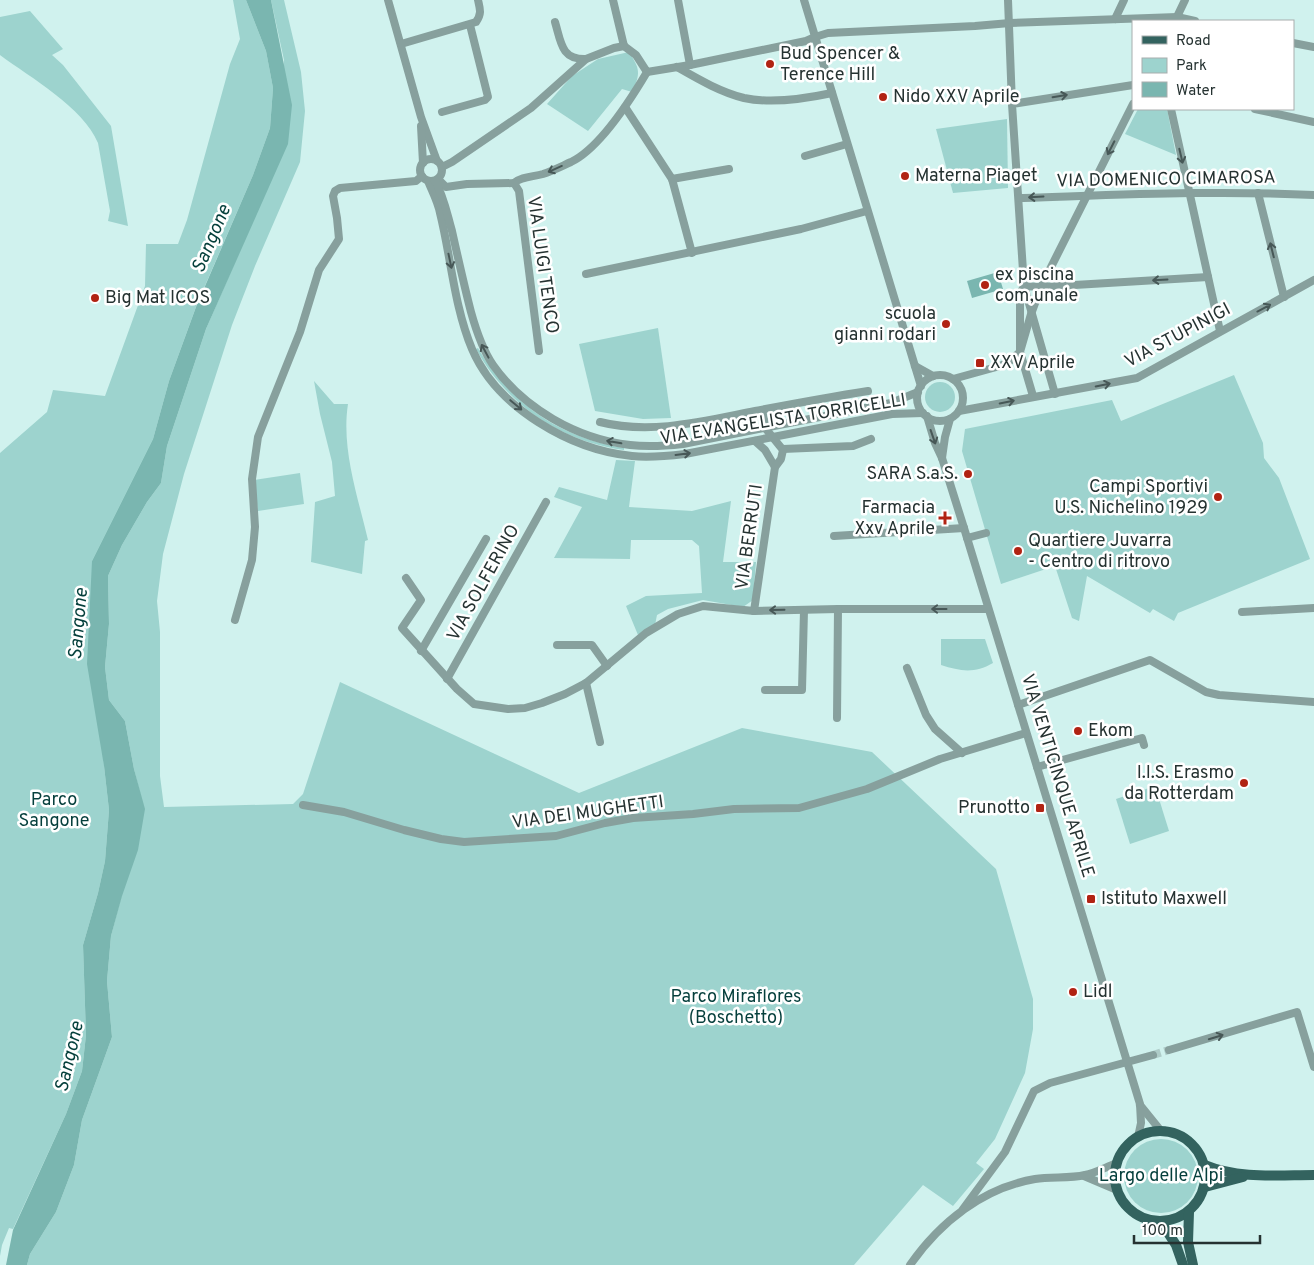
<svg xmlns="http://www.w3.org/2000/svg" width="1314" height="1265" font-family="Overpass,sans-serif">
  <rect width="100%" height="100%" fill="#d0f2ee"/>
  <g fill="#9dd3ce">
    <path d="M233,0H246L266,51L273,88L270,128L253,175L197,304L169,381L153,439L92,561L104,766L109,810L105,861L98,893L83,945L86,1035L82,1071L66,1114L13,1229L9,1228L2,1245L0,1256V453L47,412L53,390L105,396L145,286L146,244H178L187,220L230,64L240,39Z"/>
    <path d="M271,0H284L301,72L305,111L300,162L255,266L232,325L184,474L163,554L157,601L160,632V776L164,807L293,804L303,794L340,682L579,793L742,728L872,752L996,869L1033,999V1029L1025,1073L995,1139L976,1163L984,1169L953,1206L923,1185L854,1265H27L30,1254L56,1212L74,1165L82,1120L112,1037L107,981L111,936L144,809L134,769L125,721L109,700L105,667L109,624L108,576L122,545L147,502L161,483L167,446L206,329L275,170L284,60Z"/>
    <path d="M30,11L63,49L52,55L63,65L111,126L128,226L108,221L110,211L98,143C83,107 31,78 0,55V17Z"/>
    <path d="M629,52C640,69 641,73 632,92L622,89L588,131L547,104L572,76L598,59Z"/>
    <path d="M1138,109H1167L1176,155L1125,134Z"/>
    <path d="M1007,119L1008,188L953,193L936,129Z"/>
    <path d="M658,328L671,418L643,419L595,411L579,344Z"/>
    <path d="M478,348C510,404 561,438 624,448V450C560,441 508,406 476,349Z"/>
    <path d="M1234,375L1263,443L1264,458L1279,478L1310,559L1178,613L1174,621L1153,609L1150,613L1087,576L1079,621L1072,618L1055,566L1001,584L962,451L965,429L1112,400L1121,421Z"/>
    <path d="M314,381L334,404H348C341,449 358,497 368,540L365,541L362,574L311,562L315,502L335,496L332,462L320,414Z"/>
    <circle cx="940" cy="397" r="15"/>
    <path d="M616,460L635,461L629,507L692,511L731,501L723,562H756L753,600L743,607L703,600L668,609L657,615L655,625L638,635L626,606L646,596L702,593L699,546L692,540H631L630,559L554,558L582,507L554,497L559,487L607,500Z"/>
    <path d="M300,473L304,504L258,511L254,480Z"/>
    <path d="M941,639H985L993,663C974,674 960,671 941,665Z"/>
    <path d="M1155,786L1169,831L1130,844L1116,799Z"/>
    <circle cx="1161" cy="1176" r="37"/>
  </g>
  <g fill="#7ab6b0">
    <path d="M246,0H271L292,105L288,144L206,329L167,446L161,483L147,502L122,545L108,576L109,624L105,667L109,700L125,721L134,769L145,809L138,850L122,896L111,936L107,981L112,1037L82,1120L74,1165L56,1212L30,1254L27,1265H6L13,1230L66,1114L82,1071L86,1035L83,945L98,893L105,861L109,810L104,766L87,664L92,561L153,439L169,381L196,307L253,175L270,128L273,88L266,51Z"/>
    <path d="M998,272L1003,289L972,298L967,281Z"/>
  </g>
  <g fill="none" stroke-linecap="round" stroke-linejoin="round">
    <path stroke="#aeccc8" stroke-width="8" stroke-dasharray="8 4" stroke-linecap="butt" d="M1153,1055L1169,1050"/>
    <g stroke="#87a09d" stroke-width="8">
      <path d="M388,0L421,117L437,161"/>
      <path d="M613,0L624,46"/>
      <path d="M678,0L690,65"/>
      <path d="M804,0L921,386"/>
      <path d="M1008,0L1012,104L1024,286L1020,294V352L1033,396"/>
      <path d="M1115,19L1124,0"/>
      <path d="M1175,21L1185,0"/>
      <path d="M555,22C561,42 561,60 586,59"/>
      <path d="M1293,43L1314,47"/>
      <path d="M401,44L476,22C482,14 480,9 478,0"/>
      <path d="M624,46L636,55L647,72L690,65L806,41L815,37L828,33L975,26L1010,23L1177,17L1195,21"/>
      <path d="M677,67C698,79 720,92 744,98C772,104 804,99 832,93"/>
      <path d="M1012,104L1133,85"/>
      <path d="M625,107L672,179L692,253"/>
      <path d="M1171,109L1220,331"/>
      <path d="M1255,109L1314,122"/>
      <path d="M442,112L485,100L488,97L470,25"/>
      <path d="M421,126L423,163"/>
      <path d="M805,156L847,144"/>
      <circle cx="431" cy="170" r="11"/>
      <path d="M442,167L452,162L531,108L586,59L614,48L624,46"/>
      <path d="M438,179L446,187L467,184L514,183C522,176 533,177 543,174C552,171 562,166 571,162C600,148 631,99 647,72"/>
      <path d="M672,179L729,169"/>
      <path d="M428,181C432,191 438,202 440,213C451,257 454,306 472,349C497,408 571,450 632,456C650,458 668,456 685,454L892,414L923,413"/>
      <path d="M435,181C444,196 447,214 452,231C458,258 464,285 471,312C476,330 482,349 493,365C523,408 577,439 630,445C647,447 665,446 683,444L891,403L918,392"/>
      <path d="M514,183L519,191L539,351"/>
      <path d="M1258,193L1284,297"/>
      <path d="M1019,198C1117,195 1216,190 1314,195"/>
      <path d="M586,274L801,229L867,211"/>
      <path d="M1024,286L1041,287L1208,277"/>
      <path d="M1024,286L1055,394"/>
      <path d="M915,366L933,376"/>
      <circle cx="940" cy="398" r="23"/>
      <path d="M953,379L1000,366L1010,361L1020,352L1031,314L1041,287L1133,104"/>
      <path d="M959,411L1137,378L1314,280"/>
      <path d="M927,416L935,443L942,458L964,528L1140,1104L1141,1123L1138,1137"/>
      <path d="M600,422C651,435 704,421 755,411C792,404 830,397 868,391"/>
      <path d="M755,441L765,450L775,467"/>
      <path d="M783,449L853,446L871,439"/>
      <path d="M942,458L945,437L950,419"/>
      <path d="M834,536L964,528"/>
      <path d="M967,538L986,533"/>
      <path d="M406,578L421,600L402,628L457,689L474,704L508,709L525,708L542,703L565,694L586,683L646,633L678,614L703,606L754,611L838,609H988"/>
      <path d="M754,611L775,467L781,459L783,450L766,429L762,410"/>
      <path d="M1242,612L1314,608"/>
      <path d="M235,620L252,560L255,527L252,479L258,437L300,332L319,270L339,239L337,218L333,196L335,191L340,188L416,181L422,176"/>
      <path d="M557,645H592L607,666"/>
      <path d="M421,651L486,539"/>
      <path d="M907,668L926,715L935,729L962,753"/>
      <path d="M447,679L546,502"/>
      <path d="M586,683L600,742"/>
      <path d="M765,690H802L804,610"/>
      <path d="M1018,705L1150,660L1206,692L1219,695L1314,702"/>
      <path d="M837,718L838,609"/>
      <path d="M1037,767L1142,738L1144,745"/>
      <path d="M303,805L344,812L404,830L441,839L464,842L556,836L605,823L633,818L693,814L734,809L799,808L867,789L940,759L1026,733"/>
      <path d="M1169,1050L1297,1012L1314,1067"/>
      <path d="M1140,1105L1161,1131"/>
      <path d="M1084,1176L1117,1190"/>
      <path d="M963,1209L1005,1152L1034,1091L1050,1083L1153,1055"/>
      <path d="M910,1265C940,1222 983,1188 1035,1179C1051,1176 1069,1179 1085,1175C1095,1173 1106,1167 1117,1163"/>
    </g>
    <g stroke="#33635f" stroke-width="10">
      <circle cx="1160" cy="1176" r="45"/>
      <path d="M1205,1165C1239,1179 1278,1175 1314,1175"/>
      <path d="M1205,1187L1243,1177"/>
      <path d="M1189,1212L1188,1242L1193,1265"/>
      <path d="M1161,1222L1176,1245L1183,1265"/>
    </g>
  </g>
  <defs><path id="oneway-shaft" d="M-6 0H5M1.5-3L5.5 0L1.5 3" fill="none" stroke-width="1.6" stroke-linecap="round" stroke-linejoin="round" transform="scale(1.25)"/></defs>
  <g stroke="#475857">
    <use href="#oneway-shaft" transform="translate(1060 96) rotate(-9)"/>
    <use href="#oneway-shaft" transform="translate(1111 148) rotate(117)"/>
    <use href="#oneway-shaft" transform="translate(1181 156) rotate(77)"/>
    <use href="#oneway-shaft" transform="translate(555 169) rotate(156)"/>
    <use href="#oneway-shaft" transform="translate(1036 197) rotate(177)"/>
    <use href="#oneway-shaft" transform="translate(1272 250) rotate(-104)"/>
    <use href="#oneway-shaft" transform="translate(450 261) rotate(78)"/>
    <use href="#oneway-shaft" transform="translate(1160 280) rotate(177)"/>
    <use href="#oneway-shaft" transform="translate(1264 308) rotate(-28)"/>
    <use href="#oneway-shaft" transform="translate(485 351) rotate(-118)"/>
    <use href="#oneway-shaft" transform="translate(1103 385) rotate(-11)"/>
    <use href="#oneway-shaft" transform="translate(1007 402) rotate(-11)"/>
    <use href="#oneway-shaft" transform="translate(516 405) rotate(40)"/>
    <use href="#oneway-shaft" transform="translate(933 437) rotate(71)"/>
    <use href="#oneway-shaft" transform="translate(614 442) rotate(-170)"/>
    <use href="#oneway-shaft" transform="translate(683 454) rotate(-7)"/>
    <use href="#oneway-shaft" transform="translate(939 609) rotate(-180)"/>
    <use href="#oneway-shaft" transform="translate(777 610) rotate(179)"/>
    <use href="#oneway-shaft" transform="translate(1216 1037) rotate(-17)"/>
  </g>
  <g fill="#b12313" stroke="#fff" stroke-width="2">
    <circle cx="770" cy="64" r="5"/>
    <circle cx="883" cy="97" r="5"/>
    <circle cx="905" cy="176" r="5"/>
    <circle cx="985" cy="285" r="5"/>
    <circle cx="95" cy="298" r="5"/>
    <circle cx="946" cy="324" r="5"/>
    <rect x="975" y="358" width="10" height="10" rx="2.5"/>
    <circle cx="968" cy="474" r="5"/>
    <circle cx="1218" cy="497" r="5"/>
    <path d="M942.5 510.5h5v5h5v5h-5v5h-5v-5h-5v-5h5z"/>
    <circle cx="1018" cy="551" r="5"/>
    <circle cx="1078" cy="731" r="5"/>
    <circle cx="1244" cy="783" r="5"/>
    <rect x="1035" y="803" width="10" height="10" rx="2.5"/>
    <rect x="1086" y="894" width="10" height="10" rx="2.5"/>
    <circle cx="1073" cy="992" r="5"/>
  </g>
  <g text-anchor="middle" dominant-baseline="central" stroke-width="5" stroke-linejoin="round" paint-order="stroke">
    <g font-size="18" fill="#253231" stroke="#fff" text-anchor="start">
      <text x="780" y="54">Bud Spencer &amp;<tspan x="780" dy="21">Terence Hill</tspan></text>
      <text x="893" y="97">Nido XXV Aprile</text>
      <text x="915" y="176">Materna Piaget</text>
      <text x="995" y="275">ex piscina<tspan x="995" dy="21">com,unale</tspan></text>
      <text x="105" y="298">Big Mat ICOS</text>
      <text x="936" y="314" text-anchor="end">scuola<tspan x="936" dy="21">gianni rodari</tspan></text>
      <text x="990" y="363">XXV Aprile</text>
      <text x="958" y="474" text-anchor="end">SARA S.a.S.</text>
      <text x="1208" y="487" text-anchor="end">Campi Sportivi<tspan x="1208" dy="21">U.S. Nichelino 1929</tspan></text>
      <text x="935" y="508" text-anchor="end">Farmacia<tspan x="935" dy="21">Xxv Aprile</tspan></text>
      <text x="1028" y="541">Quartiere Juvarra<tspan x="1028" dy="21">- Centro di ritrovo</tspan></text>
      <text x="1088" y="731">Ekom</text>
      <text x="1234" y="773" text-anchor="end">I.I.S. Erasmo<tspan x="1234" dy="21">da Rotterdam</tspan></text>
      <text x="1030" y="808" text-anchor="end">Prunotto</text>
      <text x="1101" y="899">Istituto Maxwell</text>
      <text x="1083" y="992">Lidl</text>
    </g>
    <g font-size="18" fill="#253231" stroke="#fff">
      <text transform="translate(1166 180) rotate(-1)">VIA DOMENICO CIMAROSA</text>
      <text transform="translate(542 265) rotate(82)">VIA LUIGI TENCO</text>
      <text transform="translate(1178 336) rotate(-28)">VIA STUPINIGI</text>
      <text transform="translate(783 420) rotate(-9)">VIA EVANGELISTA TORRICELLI</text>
      <text transform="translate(750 537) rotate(-82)">VIA BERRUTI</text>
      <text transform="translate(484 583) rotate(-61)">VIA SOLFERINO</text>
      <text transform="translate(1057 776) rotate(73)">VIA VENTICINQUE APRILE</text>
      <text transform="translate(588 813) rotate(-8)">VIA DEI MUGHETTI</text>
    </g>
    <g font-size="18" fill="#053f3c" stroke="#fff">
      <text x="54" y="800">Parco<tspan x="54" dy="21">Sangone</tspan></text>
      <text x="736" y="997">Parco Miraflores<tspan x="736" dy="21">(Boschetto)</tspan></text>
      <text x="1161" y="1176">Largo delle Alpi</text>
    </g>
    <g font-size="19" font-style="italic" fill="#043f3b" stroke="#fff">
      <text transform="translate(212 239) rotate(-67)">Sangone</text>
      <text transform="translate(79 624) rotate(-85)">Sangone</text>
      <text transform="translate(70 1057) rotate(-77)">Sangone</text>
    </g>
  </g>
  <rect x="1132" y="20" width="162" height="90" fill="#ffffff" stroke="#a8adad"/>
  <rect x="1142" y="36" width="25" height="8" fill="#33635f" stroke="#a8adad"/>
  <text x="1176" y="45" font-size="15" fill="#253231">Road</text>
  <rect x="1142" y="58" width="25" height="15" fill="#9dd3ce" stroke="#a8adad"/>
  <text x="1176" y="70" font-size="15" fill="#253231">Park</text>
  <rect x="1142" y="82" width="25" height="15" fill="#7ab6b0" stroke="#a8adad"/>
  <text x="1176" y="95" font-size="15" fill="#253231">Water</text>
  <path d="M1134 1235v8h126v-8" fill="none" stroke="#253231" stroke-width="2.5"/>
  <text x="1142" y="1235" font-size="15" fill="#253231" stroke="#ffffff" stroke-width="4" paint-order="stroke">100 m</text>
</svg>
